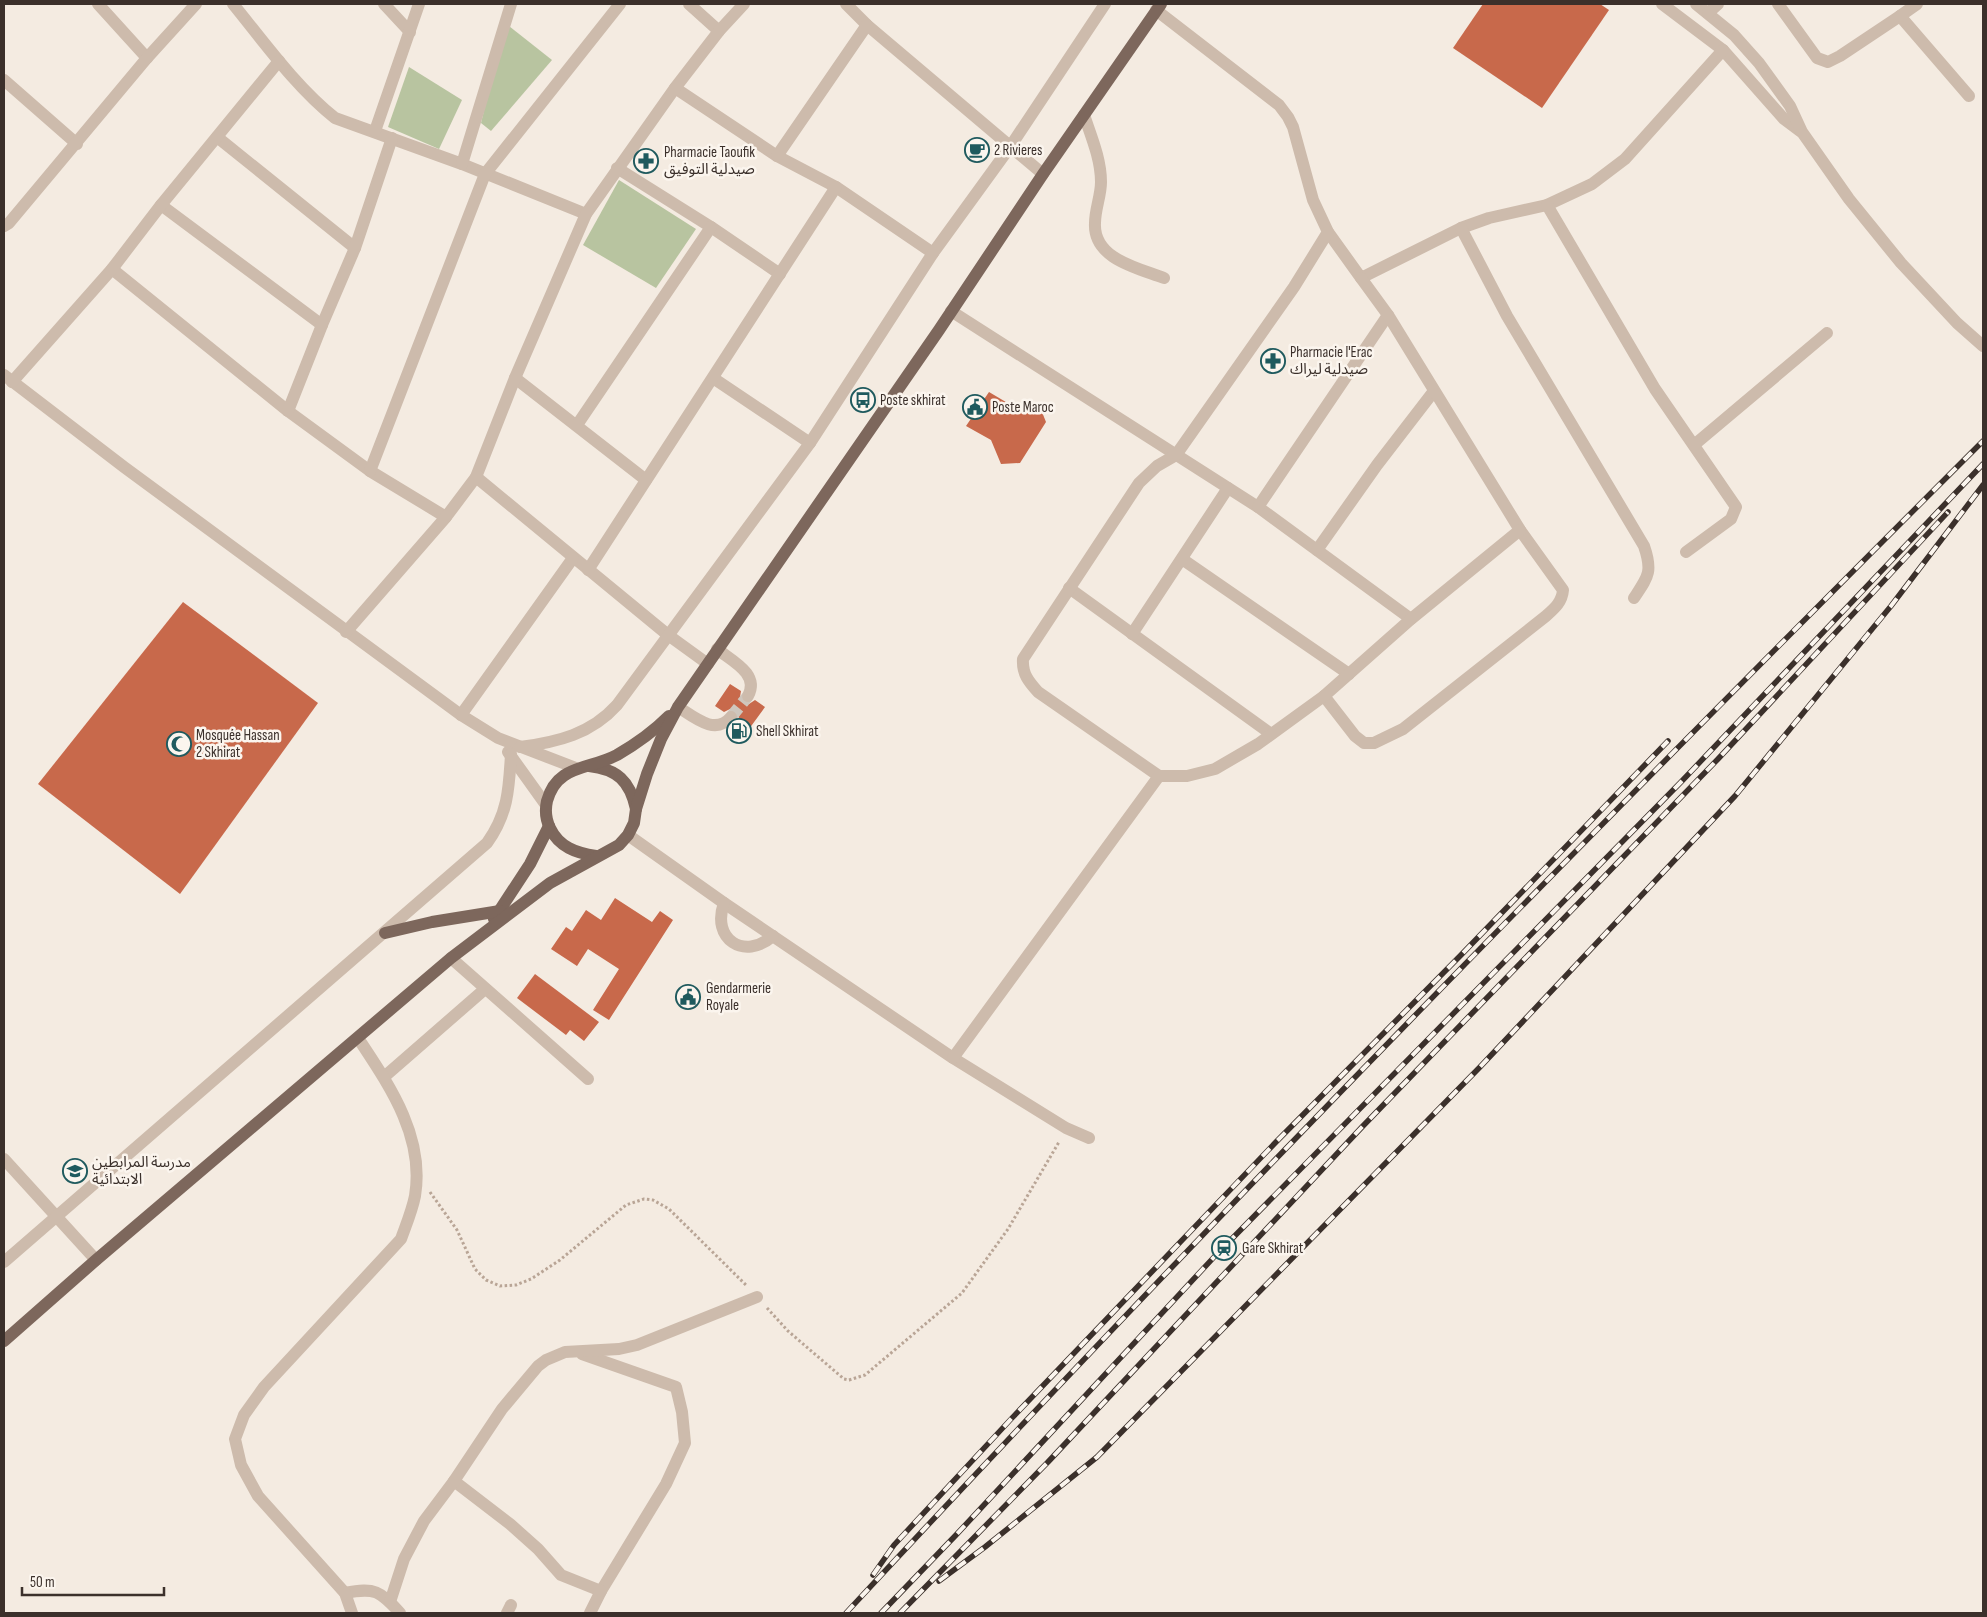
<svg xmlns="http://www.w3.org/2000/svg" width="1987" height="1617" font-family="'Sofia Sans Condensed','Noto Sans Arabic',sans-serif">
  <rect width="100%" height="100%" fill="#f4ebe1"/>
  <g fill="#b8c4a0">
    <path d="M505,23L552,60L491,131L481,123Z"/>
    <path d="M409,67L462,100L439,149L388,127Z"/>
    <path d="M619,180L696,229L656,288L583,245Z"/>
  </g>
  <g fill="#c8694b">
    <path d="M1483,4H1600L1609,10L1542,108L1453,48Z"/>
    <path d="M989,392L1016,408L1040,407L1046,422L1020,463L1001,464L991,440L966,426Z"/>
    <path d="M183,602L318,703L180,894L38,784Z"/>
    <path d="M730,684L741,691L740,697L742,702L749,704L755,700L765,707L749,729L738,721L739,716L737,711L730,709L724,712L715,706Z"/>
    <path d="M615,898L652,922L660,911L673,920L609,1020L593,1010L619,969L588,949L577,966L551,949L566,927L572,931L586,910L601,920Z"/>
    <path d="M535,974L599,1022L584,1041L570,1030L566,1035L517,998Z"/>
  </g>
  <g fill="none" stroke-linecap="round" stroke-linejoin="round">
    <path stroke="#cfc6bd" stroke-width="12" stroke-dasharray="12 6" stroke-linecap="butt" d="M731,717L748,696"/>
    <g stroke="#b9a596" stroke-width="3" stroke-dasharray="2.5 2.5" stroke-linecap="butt">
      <path d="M430,1192L457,1230L475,1269L486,1280L500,1286L516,1285L531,1279L560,1260L626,1205L644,1199L653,1200L669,1209L746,1285"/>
      <path d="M767,1308L788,1331L844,1379L849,1380L865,1375L962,1293L1008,1229L1059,1142"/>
    </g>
    <g stroke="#cdbbac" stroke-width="12">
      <path d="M98,4L147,58"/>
      <path d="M233,4C264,42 296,87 335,118L462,164L586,214"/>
      <path d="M384,4L410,32"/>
      <path d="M689,4L719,31"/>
      <path d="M846,4L867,25L1043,174"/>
      <path d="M1662,4L1723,50L1784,119L1800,131"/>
      <path d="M1696,4L1734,35L1759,63L1790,106L1802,132L1849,199L1901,263L1957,323L1983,346"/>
      <path d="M1778,4L1817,58L1828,62L1840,56L1900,16L1969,96"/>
      <path d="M1156,10L1279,105L1288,117L1293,127L1313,200L1328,232L1361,278L1461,228L1489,218L1547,205L1592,184L1625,159L1723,50"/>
      <path d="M1708,13L1718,4"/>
      <path d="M1900,16L1917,4"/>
      <path d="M4,80L77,144"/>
      <path d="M675,88L777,156L836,187L933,253"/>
      <path d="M1084,115C1091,136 1101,159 1101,182C1101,196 1095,209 1095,223C1093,259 1138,268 1164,278"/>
      <path d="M375,131L419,4"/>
      <path d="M217,137L355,248"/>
      <path d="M777,156L867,25"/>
      <path d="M462,164L511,4"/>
      <path d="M617,168L711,227L780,274"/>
      <path d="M161,205L322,325"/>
      <path d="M1547,205L1655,389L1736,507L1731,519L1686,552"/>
      <path d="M4,226L9,223L147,58L196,4"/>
      <path d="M1461,228L1507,316L1644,546C1653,572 1648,577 1634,598"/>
      <path d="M112,269L288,411L370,471L446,517"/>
      <path d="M951,311L1258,507L1411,619"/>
      <path d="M4,375L124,467L461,715L498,738L576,768"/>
      <path d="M515,378L646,480"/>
      <path d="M713,378L810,443"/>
      <path d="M12,382L112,269L161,205L279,61"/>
      <path d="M288,411L322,325L355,248L392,138"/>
      <path d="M577,425L711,227"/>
      <path d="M1694,445L1827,333"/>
      <path d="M370,471L485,174L620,4"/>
      <path d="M476,477L668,635L708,664"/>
      <path d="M1258,507L1388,315"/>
      <path d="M1317,550L1377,465L1434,391"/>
      <path d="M1182,559L1349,674"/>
      <path d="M588,570L836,187"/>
      <path d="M1069,588L1271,734"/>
      <path d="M346,632L446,517L476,477L515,378L586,214L675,88L719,31L744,4"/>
      <path d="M1132,634L1228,488"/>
      <path d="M717,649C732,661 760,674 748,696"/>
      <path d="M1324,696L1355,736L1364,743H1374L1403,729L1546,616C1555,608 1562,602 1563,590L1520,530L1388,315L1361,278"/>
      <path d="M678,707C694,717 715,736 731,717"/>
      <path d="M461,715L573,558"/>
      <path d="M520,747C558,742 591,734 617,705L810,443L933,253L1010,147L1105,4"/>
      <path d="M508,752L546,805"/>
      <path d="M1159,776L1038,692C1029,682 1022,674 1023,659L1139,483L1157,466L1176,455L1294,287L1328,232"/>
      <path d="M628,835L724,903L953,1058L1066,1128L1089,1138"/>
      <path d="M724,903C711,939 744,961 773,936"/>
      <path d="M451,958L588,1079"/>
      <path d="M953,1058L1159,776H1187L1215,769L1258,744L1324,696L1411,619L1520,530"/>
      <path d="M384,1077L485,989"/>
      <path d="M4,1159L96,1260"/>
      <path d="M4,1262L487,843C508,814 509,789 511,754"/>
      <path d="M582,1354L676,1387L682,1412L685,1443L666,1484L601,1591L590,1613"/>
      <path d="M454,1481L510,1524L538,1549L561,1575L601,1591"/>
      <path d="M345,1593C375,1587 380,1591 400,1613"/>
      <path d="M390,1602L404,1559L424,1521L454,1481L502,1409L538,1366L546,1360L565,1352L619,1349L637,1345L757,1297"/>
      <path d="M352,1613L345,1593L258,1496L241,1465L235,1439L244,1415L264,1387L401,1239C406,1225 412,1211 415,1196C425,1136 389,1085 358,1038"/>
      <path d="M507,1613L511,1605"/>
    </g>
    <g stroke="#7d675c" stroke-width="12">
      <path d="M589,766C617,769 630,781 636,809"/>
      <path d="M596,856C576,853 559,847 550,828C546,820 545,810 547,801C557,764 589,770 617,755C636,744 653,732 669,716"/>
      <path d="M494,919L530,864L549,826"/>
      <path d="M385,933L432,922L500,911"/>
      <path d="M4,1341L96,1260L451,958L550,883L619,845L628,835L634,823L636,809L647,774L661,739L678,707L939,330L1043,174L1161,4"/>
    </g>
    <defs>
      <g id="rail">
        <path d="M873,1575L894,1545L1012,1418L1275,1143L1461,955L1668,741"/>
        <path d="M939,1581L985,1547L1097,1457L1480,1067L1735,796L1891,606L1983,485"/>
        <path d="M846,1613C1216,1214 1598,826 1983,441"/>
        <path d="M881,1613L956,1535L1215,1256L1681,782L1983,464"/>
        <path d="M900,1613L1048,1462L1362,1127L1718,759L1948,512"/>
      </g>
    </defs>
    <use href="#rail" stroke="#3b302b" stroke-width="5.5"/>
    <use href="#rail" stroke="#fbf5ee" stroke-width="4" stroke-dasharray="11" stroke-linecap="butt"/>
  </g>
  <defs>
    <symbol id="cafe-ring" viewBox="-11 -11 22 22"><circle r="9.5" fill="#fbf5ee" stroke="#1f5a5e" stroke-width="1.5"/><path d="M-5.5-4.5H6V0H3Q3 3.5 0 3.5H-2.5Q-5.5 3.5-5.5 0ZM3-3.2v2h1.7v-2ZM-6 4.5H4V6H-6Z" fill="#1f5a5e"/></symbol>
    <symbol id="pharmacy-ring" viewBox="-11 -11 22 22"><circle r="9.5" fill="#fbf5ee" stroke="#1f5a5e" stroke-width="1.5"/><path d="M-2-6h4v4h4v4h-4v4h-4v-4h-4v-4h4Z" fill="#1f5a5e"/></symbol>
    <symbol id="bus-ring" viewBox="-11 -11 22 22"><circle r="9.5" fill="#fbf5ee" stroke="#1f5a5e" stroke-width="1.5"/><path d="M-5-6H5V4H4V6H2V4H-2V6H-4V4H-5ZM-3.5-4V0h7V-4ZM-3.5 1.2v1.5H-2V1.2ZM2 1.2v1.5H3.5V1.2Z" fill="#1f5a5e"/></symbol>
    <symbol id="civic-ring" viewBox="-11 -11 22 22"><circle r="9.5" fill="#fbf5ee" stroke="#1f5a5e" stroke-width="1.5"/><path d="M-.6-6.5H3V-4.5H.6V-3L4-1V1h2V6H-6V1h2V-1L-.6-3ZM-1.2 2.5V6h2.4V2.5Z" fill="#1f5a5e"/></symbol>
    <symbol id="fuel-ring" viewBox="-11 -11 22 22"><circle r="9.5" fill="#fbf5ee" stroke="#1f5a5e" stroke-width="1.5"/><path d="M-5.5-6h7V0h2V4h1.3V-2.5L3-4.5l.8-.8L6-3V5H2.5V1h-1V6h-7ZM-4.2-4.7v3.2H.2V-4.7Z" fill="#1f5a5e"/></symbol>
    <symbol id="mosque-ring" viewBox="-11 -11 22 22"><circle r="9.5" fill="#fbf5ee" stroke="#1f5a5e" stroke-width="1.5"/><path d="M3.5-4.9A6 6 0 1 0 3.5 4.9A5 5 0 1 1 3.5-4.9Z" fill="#1f5a5e"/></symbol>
    <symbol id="school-ring" viewBox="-11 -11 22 22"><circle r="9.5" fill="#fbf5ee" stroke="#1f5a5e" stroke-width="1.5"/><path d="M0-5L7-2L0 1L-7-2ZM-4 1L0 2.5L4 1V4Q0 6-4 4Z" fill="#1f5a5e"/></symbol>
    <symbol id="station-ring" viewBox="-11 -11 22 22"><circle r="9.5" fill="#fbf5ee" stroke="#1f5a5e" stroke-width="1.5"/><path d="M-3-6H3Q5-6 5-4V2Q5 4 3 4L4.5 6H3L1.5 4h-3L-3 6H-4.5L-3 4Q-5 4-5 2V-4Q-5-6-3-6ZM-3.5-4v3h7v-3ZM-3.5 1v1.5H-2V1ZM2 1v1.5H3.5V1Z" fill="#1f5a5e"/></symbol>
  </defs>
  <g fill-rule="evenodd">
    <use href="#cafe-ring" x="963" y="136" width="28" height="28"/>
    <use href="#pharmacy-ring" x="632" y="147" width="28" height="28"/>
    <use href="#pharmacy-ring" x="1259" y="347" width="28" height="28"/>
    <use href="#bus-ring" x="849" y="386" width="28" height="28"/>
    <use href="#civic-ring" x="961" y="393" width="28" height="28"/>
    <use href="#fuel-ring" x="725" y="717" width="28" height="28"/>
    <use href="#mosque-ring" x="165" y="730" width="28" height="28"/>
    <use href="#civic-ring" x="674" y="983" width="28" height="28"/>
    <use href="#school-ring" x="61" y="1157" width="28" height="28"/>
    <use href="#station-ring" x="1210" y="1234" width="28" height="28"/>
  </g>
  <g text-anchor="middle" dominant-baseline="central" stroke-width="5" stroke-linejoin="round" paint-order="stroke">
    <g font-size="15" fill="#3b302b" stroke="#fbf5ee" text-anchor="start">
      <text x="994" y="150">2 Rivieres</text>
      <text x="664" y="152">Pharmacie Taoufik<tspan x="664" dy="17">صيدلية التوفيق</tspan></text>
      <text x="1290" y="352">Pharmacie l'Erac<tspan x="1290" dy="17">صيدلية ليراك</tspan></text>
      <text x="880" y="400">Poste skhirat</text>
      <text x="992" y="407">Poste Maroc</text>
      <text x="756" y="731">Shell Skhirat</text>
      <text x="196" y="735">Mosquée Hassan<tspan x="196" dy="17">2 Skhirat</tspan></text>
      <text x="706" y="988">Gendarmerie<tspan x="706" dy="17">Royale</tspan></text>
      <text x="92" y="1162">مدرسة المرابطين<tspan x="92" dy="17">الابتدائية</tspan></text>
      <text x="1242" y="1248">Gare Skhirat</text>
    </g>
  </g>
  <rect width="1987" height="1617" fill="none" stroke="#3b302b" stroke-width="10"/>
  <path d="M22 1587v8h142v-8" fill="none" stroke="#3b302b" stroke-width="2.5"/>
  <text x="30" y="1587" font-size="15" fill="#3b302b" stroke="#fbf5ee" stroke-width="4" paint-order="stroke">50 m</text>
</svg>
